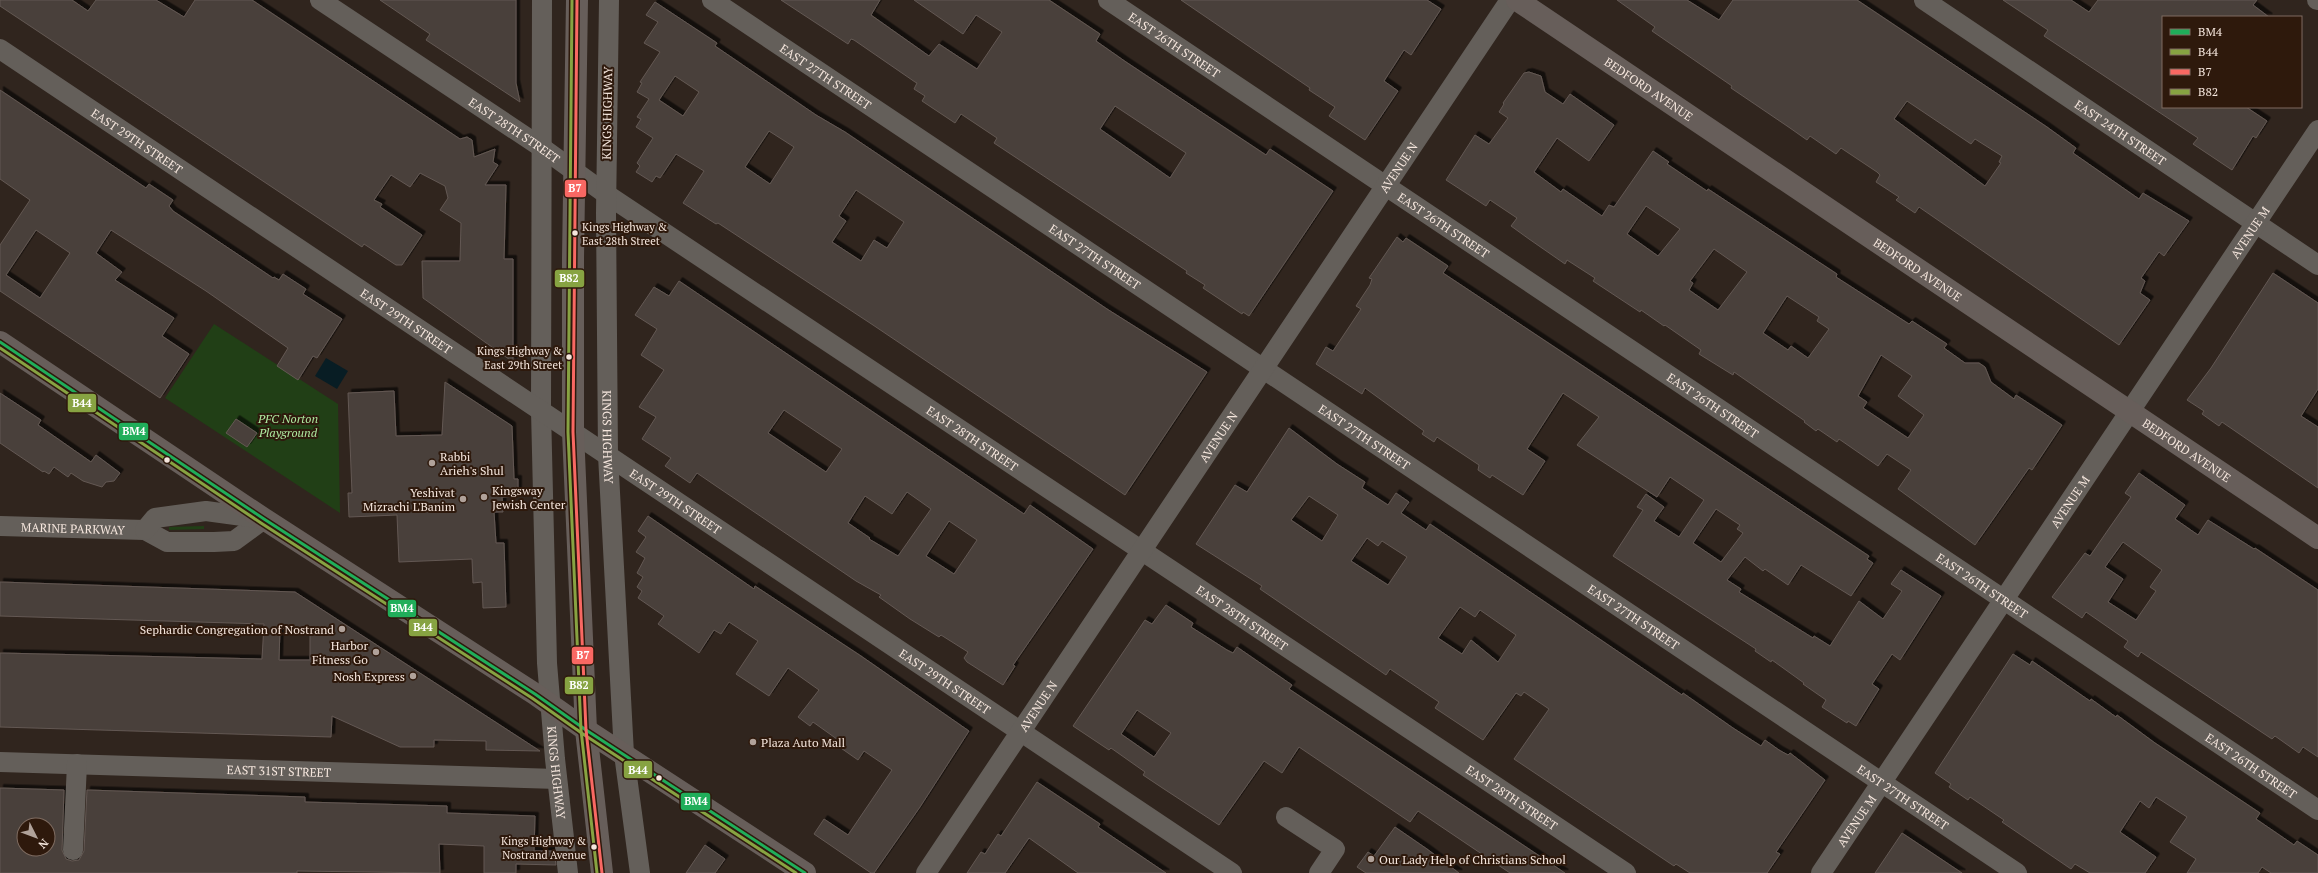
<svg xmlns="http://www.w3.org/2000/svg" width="2318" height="873" font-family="'PT Serif',serif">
  <defs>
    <filter id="shadow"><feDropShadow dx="3.5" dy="-3.5" stdDeviation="0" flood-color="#0009"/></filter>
  </defs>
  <rect width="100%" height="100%" fill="#30251e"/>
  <g fill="#213f16">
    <path d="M214,324L338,404L340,513L165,398Z"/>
    <path d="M204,526V529L169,530V527Z"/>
  </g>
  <path fill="#081d24" d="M326,358L348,371L337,389L315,376Z"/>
  <g fill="#49403b" stroke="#635853" fill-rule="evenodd" filter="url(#shadow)">
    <path d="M0,0H72L88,11L96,0H156L184,17L195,0H252L460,139L467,137L472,140L474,157L495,149L493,162L498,165L485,185H506L504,259H513V362L423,298L422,261H460L461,223L440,210L448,198L445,186L420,173L410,187L391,175L374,200L382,204L380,207L422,235L402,265H396L364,244L362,247L356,243L0,6Z"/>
    <path d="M380,0H516V83L520,102L426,40L430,34Z"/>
    <path d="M781,0H880L871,15L929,56L939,44L977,69L1002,32L976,15L963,34L914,0H1049L1100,34L1096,41L1126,62L1266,155L1270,149L1333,191L1249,316L1243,312L1242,314L1203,288L1205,285L1186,273L1187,271L994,143L997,138L961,114L955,123L922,101L925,96L914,89L917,83L915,82L854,40L851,39L848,44ZM1115,106L1186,153L1170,178L1100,129Z"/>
    <path d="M1181,0H1427L1441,9L1411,55L1404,50L1384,81L1398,91L1365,140L1329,116L1335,107L1309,90L1310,88Z"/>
    <path d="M1617,0H1687L1719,20L1733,0H1857L2047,127L2076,148L2073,153L2139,199L2143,193L2189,221L2164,256L2159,252L2141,278L2145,281L2140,293L2150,300L2119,345L1919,207L1915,213L1896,200L1899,197L1876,182L1880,175L1877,172L1841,148L1836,154L1810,136L1807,140L1790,128L1731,88L1732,86L1652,31L1655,27ZM1907,101L1971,144L1975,139L2002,156L1999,162L2001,163L1985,186L1894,119Z"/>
    <path d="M2003,0H2071L2089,12L2098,0H2257L2253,5L2269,17H2163V107H2246L2267,121L2256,138L2253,136L2232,170L2193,144L2198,138L2044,36L2048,30Z"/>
    <path d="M655,2L717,43L715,46L816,115L845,132L1107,309L1207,372L1125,495L873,325L718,223L716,224L683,203L704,171L676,154L660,178L656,176L652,182L636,172L640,166L637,163L653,138L636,127L641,119L637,117L649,99L637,92L642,83L640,82L660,52L644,43L658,22L646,15ZM675,76L699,92L683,116L659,100ZM769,131L794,147L770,184L745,167ZM856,190L904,222L887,248L874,240L861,261L832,242L846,221L839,216Z"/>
    <path d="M1529,72L1541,76L1545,92L1563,104L1570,94L1614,125L1589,161L1557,138L1534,172L1561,192L1563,189L1602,216L1609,205L1614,207L1653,151L1669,162L1667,164L1707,191L1708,189L1837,274L1836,277L1909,324L1912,321L1947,344L1944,348L1965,363H1979L1985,367L1991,382L2014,399L2016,395L2062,425L2032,470L2029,468L1975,545L1898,489L1911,470L1887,454L1878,466L1839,439L1837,442L1818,429L1816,431L1804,422L1805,421L1734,372L1733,375L1699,354L1701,350L1665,325L1664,326L1641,310L1640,312L1593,281L1595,278L1567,260L1565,264L1529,239L1511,226L1517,218L1490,200L1486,206L1446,180L1475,135L1489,144L1508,118L1499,112L1504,104L1503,103L1524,73ZM1646,206L1680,229L1658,256L1627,234ZM1714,249L1747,272L1718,310L1689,290L1693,283L1690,281ZM1787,296L1819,317L1817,321L1829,329L1808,358L1791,346L1788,350L1763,333ZM1881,355L1912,376L1898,396L1924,415L1908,438L1863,408L1867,402L1858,396Z"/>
    <path d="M0,90L146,188L149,184L173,200L169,206L173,211L273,278L274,277L279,280L283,274L306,289L303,294L342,319L317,358L313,356L298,380L277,366L288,348L206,291L111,230L96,253L122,272L115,280L174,318L162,336L189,354L160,398L0,291V245L30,200L0,179ZM36,230L70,253L40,298L6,275Z"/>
    <path d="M1397,237L1403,242L1406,238L1448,266L1443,273L1869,556L1867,559L1873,563L1851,596L1801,565L1788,585L1765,569L1763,571L1745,557L1727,580L1741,589L1739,592L1813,638L1814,636L1830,646L1859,601L1883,619L1902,591L1891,584L1901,570L1941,596L1900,660L1892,654L1872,684L1879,689L1856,726L1848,721L1847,723L1822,707L1826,700L1803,684L1804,683L1772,660L1771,662L1755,651L1756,649L1613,556L1643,510L1637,507L1646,494L1664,507L1654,521L1679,537L1704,500L1670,477L1657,497L1577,445L1599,417L1563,393L1527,449L1545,461L1523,495L1492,475L1490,478L1478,470L1479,465L1437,437L1434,442L1422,434L1424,431L1365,388L1362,394L1316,364L1326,347L1333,351L1361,309L1356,306L1370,285L1372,279L1369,278ZM1716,509L1740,525L1737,529L1743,533L1721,562L1693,543Z"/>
    <path d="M2273,273L2318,303V389L2301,416L2318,427V488L2222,422L2219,426L2202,414L2204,411L2187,400L2211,368Z"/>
    <path d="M679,281L1024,514L1030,505L1093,549L1013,665L1015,666L1003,685L967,662L964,658L968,652L941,635L939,637L910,619L879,597L881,595L856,581L716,486L697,473L690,483L665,466L671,458L642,439L656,417L639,407L664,370L641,355L657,329L635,315L654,287L669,296ZM784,410L842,449L826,472L768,433ZM907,492L931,509L898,556L869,539L870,538L848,523L865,496L892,514ZM949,521L977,540L954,574L926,556Z"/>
    <path d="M445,382L512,426L514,479H518V496L502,497L503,512H494L496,543H504L506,607L483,608L482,582L473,583L472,559L399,562L397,515L349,517L348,493H352L348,393L394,391L396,436L442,435Z"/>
    <path d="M0,393L41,420L38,425L91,462L96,455L120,473L114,481L106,482L102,487L83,481L71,473L68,477L54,467L49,474L44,471L43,472L0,443Z"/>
    <path d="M236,419L257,433L247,447L226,433Z"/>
    <path d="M1289,428L1337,464L1365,482L1362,488L1388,505L1396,493L1409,502L1401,513L1426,530L1430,524L1682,695L1683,693L1733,728L1761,746L1765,740L1779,750L1788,755L1790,753L1825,780L1776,852L1780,854L1767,873H1690L1676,864L1674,866L1514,759L1549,709L1524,692L1521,696L1516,693L1483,740L1435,708L1439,702L1390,669L1386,675L1260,589L1262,586L1196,544L1235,485L1247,492ZM1309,496L1338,515L1322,541L1291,520ZM1367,538L1378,546L1382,541L1407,557L1388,585L1351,561ZM1460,607L1475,617L1480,610L1516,635L1498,662L1471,640L1462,654L1438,638Z"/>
    <path d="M2139,473L2185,505L2175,519L2198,535L2208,520L2254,549L2255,548L2318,590V757L2303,747L2299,753L2275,736L2272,739L2141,652L2138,657L2124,647L2128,641L2089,614L2086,612L2082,618L2052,597L2085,553L2090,556L2110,527L2131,497L2125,493ZM2123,542L2162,570L2150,587L2156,591L2136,620L2108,602L2123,579L2105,567Z"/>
    <path d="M648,516L754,589L755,586L861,656L969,731L920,807L874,873H871L814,834L824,819L848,835L892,770L864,751L858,760L838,746L841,742L813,722L810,726L798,717L819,690L788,668L769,696L736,674L758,641L729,622L721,634L714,630L699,653L658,624L664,616L638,598L642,591L637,587L643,577L637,573L645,558L636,552L646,537L638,531Z"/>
    <path d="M0,582L295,592L540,751L486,750V741L434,740V747H400L332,716L331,737L0,727V653L262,659L264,624L0,616ZM280,628L310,629V660H279Z"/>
    <path d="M1166,605L1193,623L1191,627L1227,650L1233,653L1237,647L1292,685L1289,689L1565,873H1510L1418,811L1410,822L1299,747L1282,773L1264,761L1219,825L1164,789L1143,775L1145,772L1111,748L1109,750L1073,726L1145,620L1152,624ZM1137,710L1171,733L1154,757L1121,734Z"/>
    <path d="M2013,654L2030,665L2032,661L2090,701L2091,699L2116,717L2117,715L2155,743L2260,813L2256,819L2294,845L2297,841L2318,855V873H2271L2262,867L2258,873H2187L2196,859L2170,842L2187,817L2156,797L2149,808L2140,801L2120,832L2156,857L2145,873H2090L2075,864L2071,869L2002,822L2004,820L1970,797L1968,800L1949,787L1951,784L1935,773Z"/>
    <path d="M1037,782L1100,824L1098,827L1166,873H1078L1029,838L1005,873H967L981,852L985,854L998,834L1001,836Z"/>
    <path d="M0,788L64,790L62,850L66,859L72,861L79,860L84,851L87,790L305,797V802L447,806V813L535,816L534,851H554L556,865L516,864V873H484V846L439,844L440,873L297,871V873H0ZM24,825H48V849H24Z"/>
    <path d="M1395,827L1427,849L1459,873H1366L1357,867L1368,852L1374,856Z"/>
    <path d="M1902,833L1962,873H1875Z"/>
    <path d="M705,845L725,859L715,873H686Z"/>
  </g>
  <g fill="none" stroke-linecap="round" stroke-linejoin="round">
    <g stroke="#645f5a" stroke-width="20">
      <path id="s1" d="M320,0L541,147L606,194L1626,873"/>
      <path id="s2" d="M542,0L541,410L547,663L555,759L568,873"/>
      <path id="s3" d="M609,0L606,213L608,455L624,754L640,873"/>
      <path id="s4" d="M712,0L2017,873"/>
      <path id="s5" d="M1108,0L2318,810"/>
      <path id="s6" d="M1924,0L2318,265"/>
      <path d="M2317,0H2318"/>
      <path id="s7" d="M0,49L1232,873"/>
      <path id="s8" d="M0,526L145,530L167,542H214L234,541L264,519"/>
      <path d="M145,530L155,518L206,511L264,519"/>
      <path id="s9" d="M0,762L557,779"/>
      <path d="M1286,817L1335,849L1319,873"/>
      <path d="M73,850L77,764"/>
      <path id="s10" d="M926,873L1510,0"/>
      <path id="s11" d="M1821,873L2318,130"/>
    </g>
    <g stroke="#675e5a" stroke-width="22">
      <path d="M577,0L573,258V432L586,730L602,873"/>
      <path id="s12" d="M1517,0L2318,538"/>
      <path d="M0,342L264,519L535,694L586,730L805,873"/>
    </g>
    <defs>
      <path id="bus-1" d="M0,342L264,519L535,694L586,730L805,873"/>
      <path id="bus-2" d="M0,348L261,523L532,698L583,734L796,873"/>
      <path id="bus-3" d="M577,0L573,432L586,730L602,873"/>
      <path id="bus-4" d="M572,0L568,432L581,730L597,873"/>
    </defs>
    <use href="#bus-1" stroke="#2e190c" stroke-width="6"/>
    <use href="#bus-2" stroke="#2e190c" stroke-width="6"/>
    <use href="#bus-3" stroke="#2e190c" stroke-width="6"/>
    <use href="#bus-4" stroke="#2e190c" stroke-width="6"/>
    <use href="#bus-1" stroke="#20ae5a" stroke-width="3"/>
    <use href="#bus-2" stroke="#87a342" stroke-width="3"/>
    <use href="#bus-3" stroke="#f96863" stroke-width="3"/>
    <use href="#bus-4" stroke="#87a342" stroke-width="3"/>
  </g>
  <g fill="#f5e6dd" stroke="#2e190c" stroke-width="1.5">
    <circle cx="575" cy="233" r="3.5"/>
    <circle cx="569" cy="357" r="3.5"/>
    <circle cx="167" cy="460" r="3.5"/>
    <circle cx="659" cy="778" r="3.5"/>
    <circle cx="594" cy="847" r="3.5"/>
  </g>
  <g fill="#b0a29a" stroke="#2e190c" stroke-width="1.5">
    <circle cx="432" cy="463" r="4"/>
    <circle cx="484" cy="497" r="4"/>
    <circle cx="463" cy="499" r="4"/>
    <circle cx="342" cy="629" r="4"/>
    <circle cx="376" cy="652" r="4"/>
    <circle cx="413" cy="676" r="4"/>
    <circle cx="753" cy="742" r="4"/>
    <circle cx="1371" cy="859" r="4"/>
  </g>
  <g text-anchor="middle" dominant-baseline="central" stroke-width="4" stroke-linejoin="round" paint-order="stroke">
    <g font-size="11" fill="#f5e6dd" stroke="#2e190c" text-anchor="end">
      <text x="582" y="227" text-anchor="start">Kings Highway &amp;<tspan x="582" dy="14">East 28th Street</tspan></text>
      <text x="562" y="351">Kings Highway &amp;<tspan x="562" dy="14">East 29th Street</tspan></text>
      <text x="586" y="841">Kings Highway &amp;<tspan x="586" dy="14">Nostrand Avenue</tspan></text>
    </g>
    <g font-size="12" fill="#f5e6dd" stroke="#2e190c">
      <text stroke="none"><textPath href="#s5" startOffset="80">EAST 26TH STREET</textPath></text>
      <text stroke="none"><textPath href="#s4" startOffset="137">EAST 27TH STREET</textPath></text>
      <text stroke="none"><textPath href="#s12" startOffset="159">BEDFORD AVENUE</textPath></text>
      <text transform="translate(607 113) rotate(-89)">KINGS HIGHWAY</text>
      <text stroke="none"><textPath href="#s1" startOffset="234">EAST 28TH STREET</textPath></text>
      <text stroke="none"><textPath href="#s6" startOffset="237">EAST 24TH STREET</textPath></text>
      <text stroke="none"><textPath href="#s7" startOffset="165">EAST 29TH STREET</textPath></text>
      <text stroke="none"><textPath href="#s10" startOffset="849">AVENUE N</textPath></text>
      <text stroke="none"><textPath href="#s5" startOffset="404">EAST 26TH STREET</textPath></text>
      <text stroke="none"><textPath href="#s11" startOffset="771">AVENUE M</textPath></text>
      <text stroke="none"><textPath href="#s4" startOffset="461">EAST 27TH STREET</textPath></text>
      <text stroke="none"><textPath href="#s12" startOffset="483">BEDFORD AVENUE</textPath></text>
      <text stroke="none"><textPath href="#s7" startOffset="489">EAST 29TH STREET</textPath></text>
      <text stroke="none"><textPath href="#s5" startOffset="728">EAST 26TH STREET</textPath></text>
      <text stroke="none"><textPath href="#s4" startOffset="785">EAST 27TH STREET</textPath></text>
      <text stroke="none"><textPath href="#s3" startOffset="437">KINGS HIGHWAY</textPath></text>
      <text stroke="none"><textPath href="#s1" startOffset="786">EAST 28TH STREET</textPath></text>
      <text stroke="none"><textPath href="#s10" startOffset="525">AVENUE N</textPath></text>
      <text stroke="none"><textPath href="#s12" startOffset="807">BEDFORD AVENUE</textPath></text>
      <text stroke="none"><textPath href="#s7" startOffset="813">EAST 29TH STREET</textPath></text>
      <text stroke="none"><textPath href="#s11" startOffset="447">AVENUE M</textPath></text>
      <text stroke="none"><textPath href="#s8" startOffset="73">MARINE PARKWAY</textPath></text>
      <text stroke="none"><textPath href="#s5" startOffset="1052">EAST 26TH STREET</textPath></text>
      <text stroke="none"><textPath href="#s4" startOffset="1109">EAST 27TH STREET</textPath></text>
      <text stroke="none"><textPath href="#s1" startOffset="1110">EAST 28TH STREET</textPath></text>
      <text stroke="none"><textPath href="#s7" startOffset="1137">EAST 29TH STREET</textPath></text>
      <text stroke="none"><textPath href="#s10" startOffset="201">AVENUE N</textPath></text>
      <text stroke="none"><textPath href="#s5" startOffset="1376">EAST 26TH STREET</textPath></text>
      <text stroke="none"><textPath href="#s9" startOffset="279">EAST 31ST STREET</textPath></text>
      <text stroke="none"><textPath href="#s2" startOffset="773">KINGS HIGHWAY</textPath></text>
      <text stroke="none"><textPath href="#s1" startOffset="1434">EAST 28TH STREET</textPath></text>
      <text stroke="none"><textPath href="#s4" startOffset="1433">EAST 27TH STREET</textPath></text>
      <text stroke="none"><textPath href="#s11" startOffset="63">AVENUE M</textPath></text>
    </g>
    <g font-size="12" font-style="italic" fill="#aee9a0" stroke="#2e190c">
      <text x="288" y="418">PFC Norton<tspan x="288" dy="14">Playground</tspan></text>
    </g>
    <g font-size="12" fill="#f5e6dd" stroke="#2e190c" text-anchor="start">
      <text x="440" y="456">Rabbi<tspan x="440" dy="14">Arieh's Shul</tspan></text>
      <text x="492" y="490">Kingsway<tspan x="492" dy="14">Jewish Center</tspan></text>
      <text x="455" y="492" text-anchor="end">Yeshivat<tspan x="455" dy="14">Mizrachi L'Banim</tspan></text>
      <text x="334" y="629" text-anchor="end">Sephardic Congregation of Nostrand</text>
      <text x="368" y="645" text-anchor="end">Harbor<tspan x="368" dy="14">Fitness Go</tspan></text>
      <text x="405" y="676" text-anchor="end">Nosh Express</text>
      <text x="761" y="742">Plaza Auto Mall</text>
      <text x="1379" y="859">Our Lady Help of Christians School</text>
    </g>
  </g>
  <g stroke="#2e190c" stroke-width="1.5">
    <rect x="564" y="179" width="23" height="19" rx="4" fill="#f96863"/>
    <rect x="554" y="269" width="31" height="19" rx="4" fill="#87a342"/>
    <rect x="67" y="393" width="30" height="20" rx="4" fill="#87a342"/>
    <rect x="118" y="422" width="31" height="19" rx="4" fill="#20ae5a"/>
    <rect x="387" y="599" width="30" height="19" rx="4" fill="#20ae5a"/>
    <rect x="408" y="618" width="30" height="19" rx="4" fill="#87a342"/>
    <rect x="571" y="646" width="23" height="19" rx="4" fill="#f96863"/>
    <rect x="564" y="676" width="30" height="19" rx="4" fill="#87a342"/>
    <rect x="623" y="760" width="30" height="19" rx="4" fill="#87a342"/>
    <rect x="680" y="792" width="31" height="19" rx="4" fill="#20ae5a"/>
  </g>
  <g font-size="11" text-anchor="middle" font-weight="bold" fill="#fff">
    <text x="575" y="192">B7</text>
    <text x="569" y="282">B82</text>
    <text x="82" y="407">B44</text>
    <text x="134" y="435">BM4</text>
    <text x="402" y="612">BM4</text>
    <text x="423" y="631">B44</text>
    <text x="583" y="659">B7</text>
    <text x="579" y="689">B82</text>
    <text x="638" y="774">B44</text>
    <text x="696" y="805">BM4</text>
  </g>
  <rect x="2162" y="16" width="140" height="92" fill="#2e190c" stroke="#7e6b60"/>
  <rect x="2170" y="29" width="20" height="6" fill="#20ae5a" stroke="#7e6b60"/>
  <text x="2198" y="36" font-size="12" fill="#f5e6dd">BM4</text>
  <rect x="2170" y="49" width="20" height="6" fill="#87a342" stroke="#7e6b60"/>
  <text x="2198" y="56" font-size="12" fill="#f5e6dd">B44</text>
  <rect x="2170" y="69" width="20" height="6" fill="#f96863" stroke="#7e6b60"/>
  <text x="2198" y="76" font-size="12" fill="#f5e6dd">B7</text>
  <rect x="2170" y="89" width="20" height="6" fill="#87a342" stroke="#7e6b60"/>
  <text x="2198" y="96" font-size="12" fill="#f5e6dd">B82</text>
  <g transform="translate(36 837) rotate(132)"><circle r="19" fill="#2e190c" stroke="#7e6b60"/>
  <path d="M0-3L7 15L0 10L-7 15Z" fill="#b0a29a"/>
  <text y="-6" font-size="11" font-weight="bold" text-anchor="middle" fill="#f5e6dd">N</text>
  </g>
</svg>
